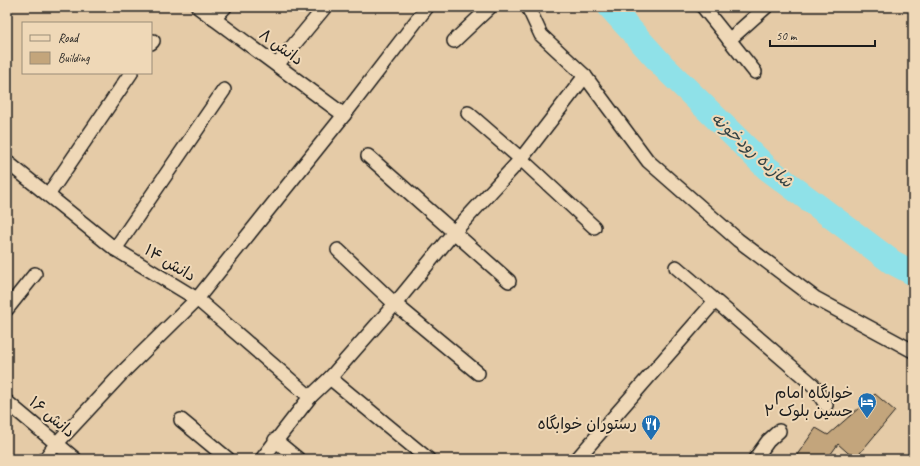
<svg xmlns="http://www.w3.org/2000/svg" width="920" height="466" font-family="Caveat,'Playpen Sans Arabic',sans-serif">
  <rect width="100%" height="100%" fill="#e5cba7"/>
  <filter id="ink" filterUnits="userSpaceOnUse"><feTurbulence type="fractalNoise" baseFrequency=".025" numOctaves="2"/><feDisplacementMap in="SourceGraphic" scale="8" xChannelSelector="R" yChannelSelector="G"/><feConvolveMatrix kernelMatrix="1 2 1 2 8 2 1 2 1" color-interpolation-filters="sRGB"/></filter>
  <g filter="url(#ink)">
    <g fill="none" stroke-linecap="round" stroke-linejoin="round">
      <path stroke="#8fe1e8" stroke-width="25" d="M610,7L664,67L767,168L892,262L913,273"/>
    </g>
    <path fill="#c3a57b" stroke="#1c1c1c" d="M875,394L895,411L855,459L838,444L828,458L830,459H794L816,428L828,435Z"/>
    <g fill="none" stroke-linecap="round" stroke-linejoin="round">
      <defs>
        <g id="minor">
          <path d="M198,7L344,115"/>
          <path d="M528,7L541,35L585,76L648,161L738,240L815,298L913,351"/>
          <path d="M703,7L755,72"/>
          <path d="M214,19L225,7"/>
          <path d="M729,40L766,7"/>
          <path d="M454,41L490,7"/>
          <path d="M151,43L153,41"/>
          <path d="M277,65L325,7"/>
          <path d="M468,113L521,159L594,227"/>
          <path d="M368,156L509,281"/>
          <path d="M7,162L115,249L197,299L310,397"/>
          <path d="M48,195L131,73"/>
          <path d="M115,249L224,90"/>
          <path d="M338,250L395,304L478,373"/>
          <path d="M676,267L813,385L826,405"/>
          <path d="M7,309L35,274"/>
          <path d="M330,378L428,459"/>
          <path d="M7,402L75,459"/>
          <path d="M181,420L228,459"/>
          <path d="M275,440L298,459"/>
          <path d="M45,459L57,443L126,369L197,299L344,115L427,7"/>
          <path d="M262,459L310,397L330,378L395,304L454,232L521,159L585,76"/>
          <path d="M577,459L715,301"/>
          <path d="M755,459L768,441L779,431"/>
        </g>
      </defs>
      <use href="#minor" stroke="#1c1c1c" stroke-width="16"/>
      <use href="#minor" stroke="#efd8b7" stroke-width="13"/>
    </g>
  </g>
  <defs>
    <symbol id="hotel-pin" viewBox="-11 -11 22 30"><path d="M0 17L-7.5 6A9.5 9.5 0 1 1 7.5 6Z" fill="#1f6fb2" stroke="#efd8b7"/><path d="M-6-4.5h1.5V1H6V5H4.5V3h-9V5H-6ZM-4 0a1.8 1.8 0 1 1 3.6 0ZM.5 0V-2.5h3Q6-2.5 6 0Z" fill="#fff"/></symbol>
    <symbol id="restaurant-pin" viewBox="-11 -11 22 30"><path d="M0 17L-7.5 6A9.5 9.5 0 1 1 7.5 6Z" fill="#1f6fb2" stroke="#efd8b7"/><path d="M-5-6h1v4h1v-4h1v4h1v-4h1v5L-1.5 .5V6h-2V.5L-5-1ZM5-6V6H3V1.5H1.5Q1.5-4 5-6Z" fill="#fff"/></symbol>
  </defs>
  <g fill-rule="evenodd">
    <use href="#hotel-pin" x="856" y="391" width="22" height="30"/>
    <use href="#restaurant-pin" x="640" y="413" width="22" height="30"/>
  </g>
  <g text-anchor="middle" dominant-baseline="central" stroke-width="4" stroke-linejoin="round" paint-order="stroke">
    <g font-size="16" fill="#1c1c1c" stroke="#efd8b7">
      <text transform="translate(281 47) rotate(36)">دانش ۸</text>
      <text transform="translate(170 263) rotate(31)">دانش ۱۴</text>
      <text transform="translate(52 417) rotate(40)">دانش ۱۶</text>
    </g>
    <g font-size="16" fill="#1c1c1c" stroke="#efd8b7" text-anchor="end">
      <text x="853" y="393">خوابگاه امام<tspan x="853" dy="18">حسین بلوک ۲</tspan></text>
      <text x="637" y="424">رستوران خوابگاه</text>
    </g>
    <g font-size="17" font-style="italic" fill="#334345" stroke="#efd8b7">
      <text transform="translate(752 150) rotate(42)">شازده رودخونه</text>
    </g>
  </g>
  <rect width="920" height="466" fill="none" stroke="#efd8b7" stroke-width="24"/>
  <rect x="12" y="12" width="896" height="442" fill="none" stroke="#1c1c1c" stroke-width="1.5" filter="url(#ink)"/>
  <rect x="22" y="22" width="130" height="52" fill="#efd8b7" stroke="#9b8d79"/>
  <rect x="30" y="35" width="20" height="6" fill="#efd8b7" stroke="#9b8d79"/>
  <text x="58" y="42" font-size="12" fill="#1c1c1c">Road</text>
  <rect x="30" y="52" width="20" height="12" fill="#c3a57b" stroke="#9b8d79"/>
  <text x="58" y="62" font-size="12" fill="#1c1c1c">Building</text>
  <path d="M770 40v6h105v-6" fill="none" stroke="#1c1c1c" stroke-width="2"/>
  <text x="776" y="40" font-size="12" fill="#1c1c1c" stroke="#efd8b7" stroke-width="3" paint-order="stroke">50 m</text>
</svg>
